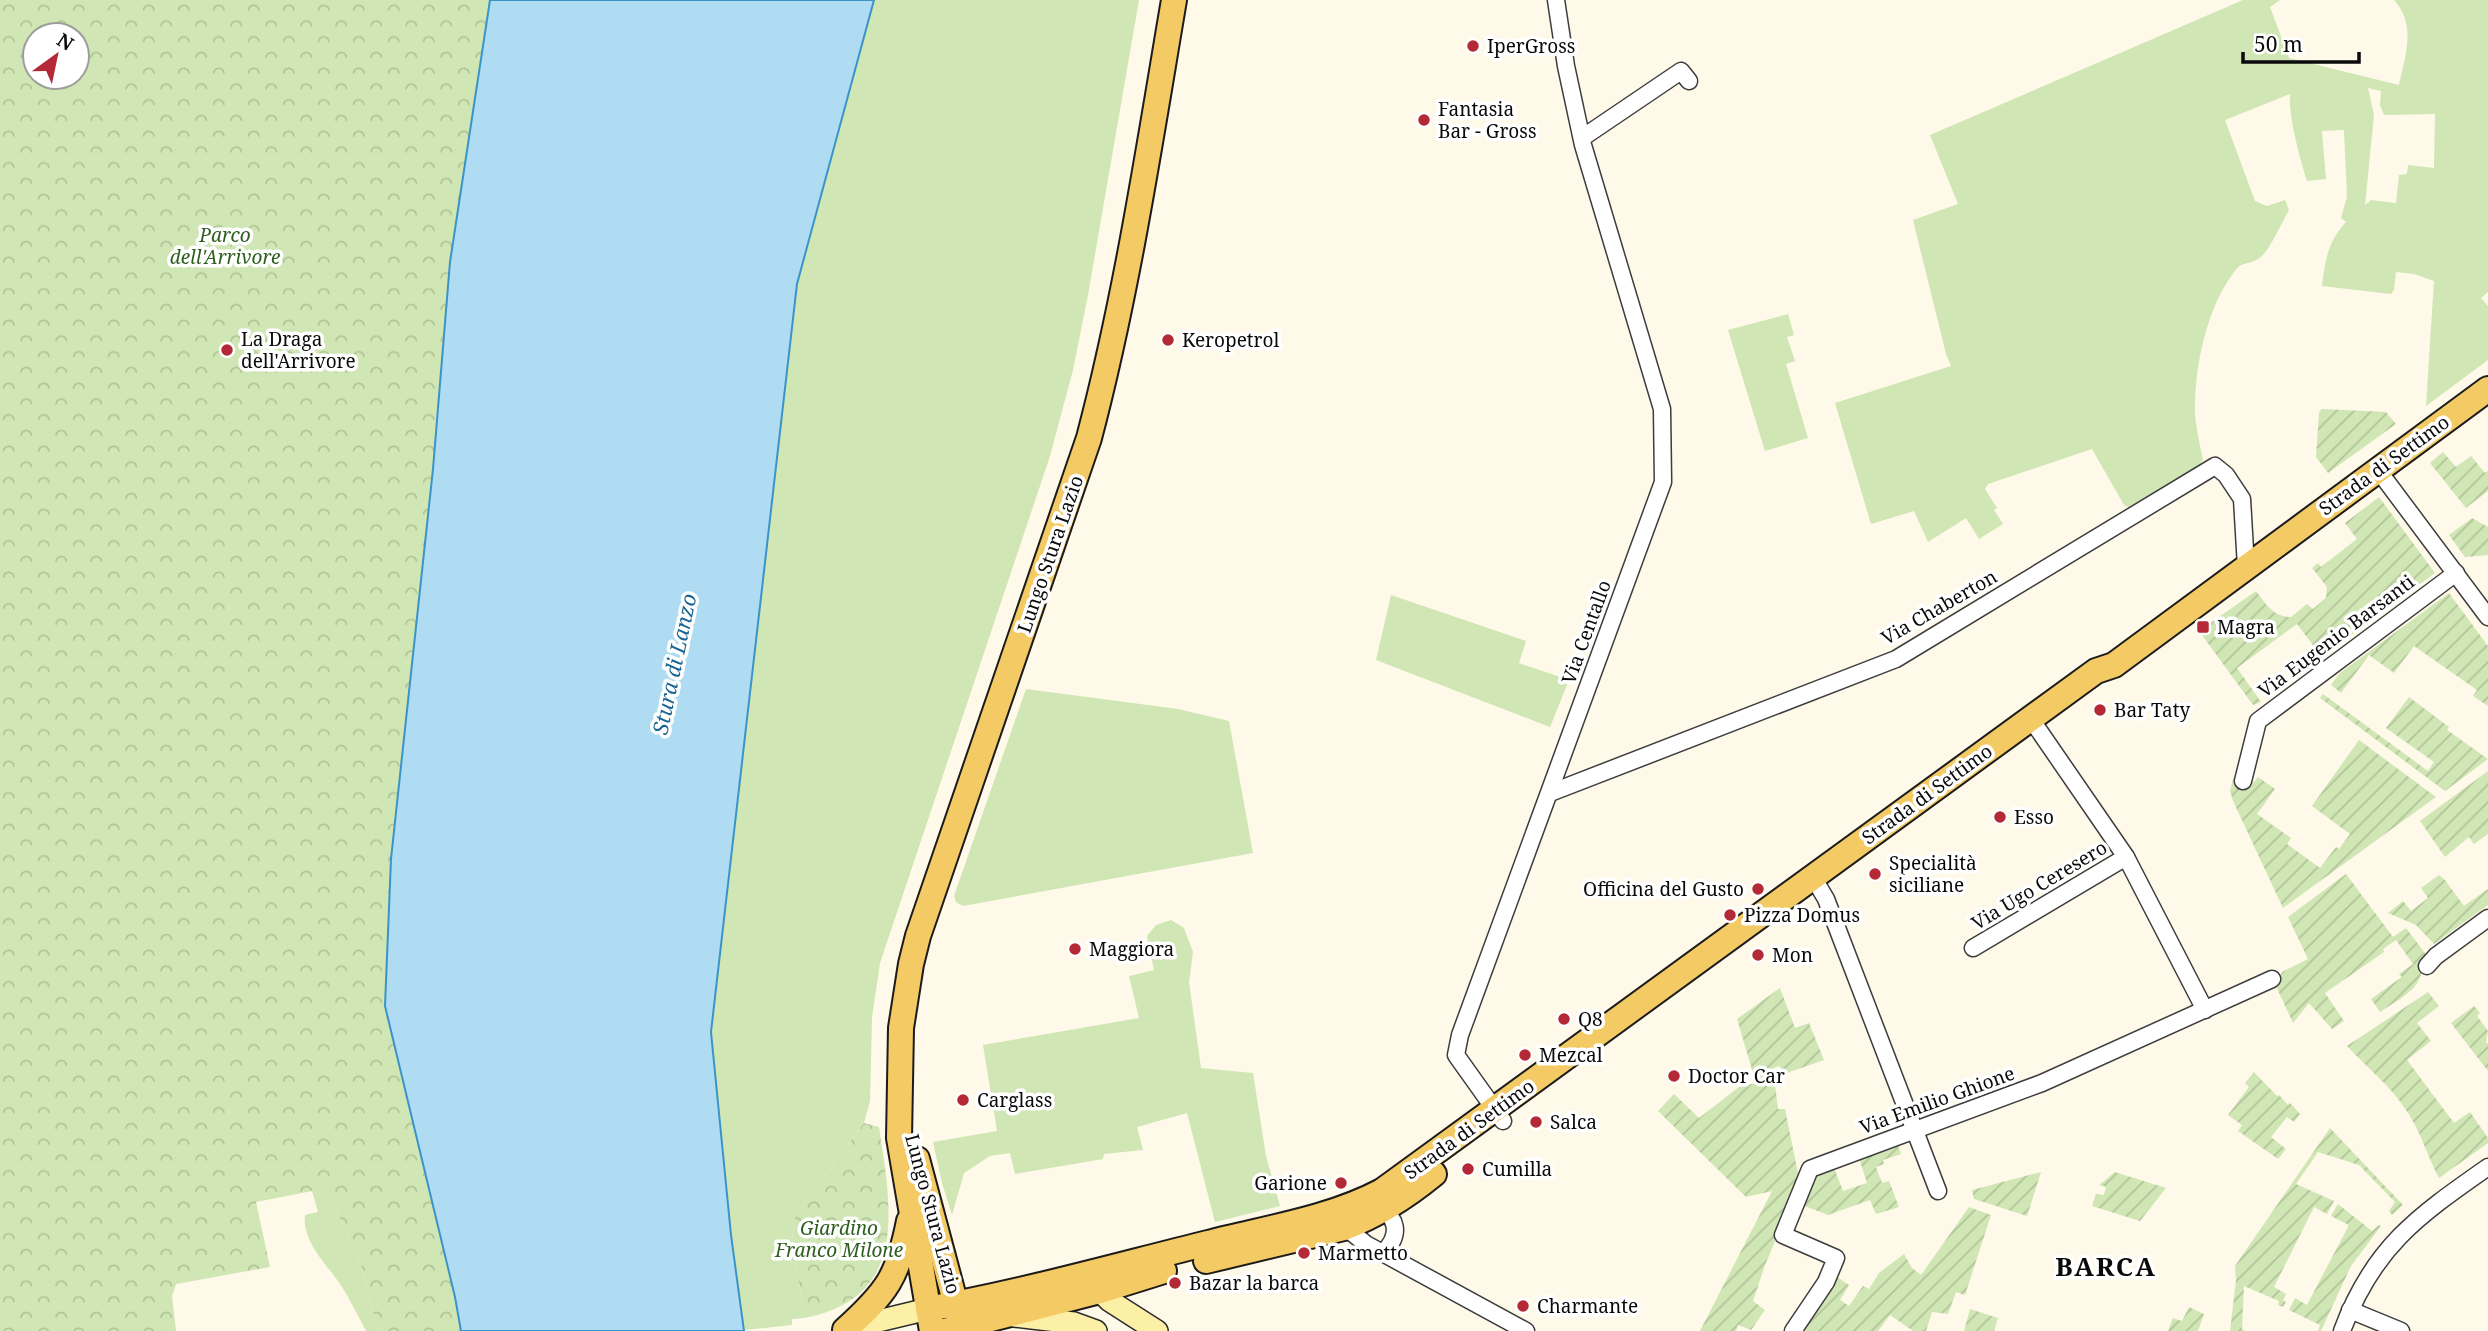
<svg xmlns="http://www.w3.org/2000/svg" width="2488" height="1331" font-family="'Noto Serif',serif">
  <defs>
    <pattern id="park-crowns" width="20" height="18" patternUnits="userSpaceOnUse" patternTransform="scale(1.75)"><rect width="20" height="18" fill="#d0e6b4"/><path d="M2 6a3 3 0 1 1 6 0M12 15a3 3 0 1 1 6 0" fill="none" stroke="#b1c499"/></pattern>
    <pattern id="garden-furrows" width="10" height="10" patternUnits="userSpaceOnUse" patternTransform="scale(1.75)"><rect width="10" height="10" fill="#d0e6b4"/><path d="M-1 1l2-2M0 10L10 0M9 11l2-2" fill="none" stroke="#b1c499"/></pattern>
  </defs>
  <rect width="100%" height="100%" fill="#fef9e8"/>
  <g fill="#d0e6b4" fill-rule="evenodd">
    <path d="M874,0H1139L1088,295L1073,370L1050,456L880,963L872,1017L870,1101L864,1123L795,1216L792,1239L804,1318L792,1319V1325L744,1330L731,1235L711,1032L797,284Z"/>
    <path d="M2243,0H2280L2270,7L2289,58L2399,85C2405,56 2417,25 2394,0H2488V292L2481,298L2488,306V360L2426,406L2434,281L2414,274L2396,272L2394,290L2391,294L2322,286C2325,261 2328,241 2346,222L2341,218L2347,197L2344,130L2322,131L2326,179L2307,181C2300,159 2288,115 2290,94L2225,120L2255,201L2267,206L2285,200L2289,210C2282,221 2269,253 2258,259C2244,267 2243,259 2232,275C2206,310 2194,370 2195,413C2196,428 2200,445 2203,460L2196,469L2130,508L2124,505L2092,449L1988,484L1985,489L1997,508L1994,510L2003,524L1979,539L1966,518L1928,542L1914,511L1871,524L1835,403L1951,366L1946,354L1913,220L1958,204L1930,135ZM2368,88L2381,91L2380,105L2384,115L2435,114L2434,168L2408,165L2407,174L2399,175L2396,203L2371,200L2365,205L2374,115Z"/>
    <path d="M1788,314L1794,335L1787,337L1795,361L1786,364L1808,438L1765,451L1728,330Z"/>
    <path d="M1391,595L1526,641L1519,663L1569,680L1550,727L1376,660Z"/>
    <path d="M1026,689L1178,709L1229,721L1253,853L963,906L956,902L954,896Z"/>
    <path d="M1171,920L1184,928L1193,952L1189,982L1201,1068L1253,1073L1266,1156L1280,1206L1215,1222L1187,1113L1137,1127L1143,1150L1104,1154L1103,1159L1015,1174L1010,1153L990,1156L964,1173L952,1215L942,1183L933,1142L997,1131L983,1045L1139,1018L1129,976L1154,970L1147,936L1156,925Z"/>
    <path d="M312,1191L335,1208L362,1267L378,1331H366C358,1316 351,1301 342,1287C328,1265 302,1243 305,1215L318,1212Z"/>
  </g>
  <g fill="url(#park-crowns)" fill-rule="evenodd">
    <path d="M0,0H490L450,262L433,469L391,859L385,1006L455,1297L461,1331H378L362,1267L335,1208L312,1191L256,1202L270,1267L176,1284L172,1296L176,1331H0ZM35,35H77V77H35Z"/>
    <path d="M864,1123L879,1127C891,1208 910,1298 804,1318L792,1239L795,1216Z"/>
  </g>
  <g fill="url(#garden-furrows)">
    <path d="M2322,409L2386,412L2396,424L2328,473L2316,457L2319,413Z"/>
    <path d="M2443,452L2456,467L2471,456L2485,473L2488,471V491L2466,508L2430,463Z"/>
    <path d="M2379,497L2435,573L2322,657L2297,624L2237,668L2261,702L2253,705L2199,631L2256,591C2266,604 2273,617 2291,617L2307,604L2313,609L2326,598L2327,587L2312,568L2318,563L2321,567L2357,539L2345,523Z"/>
    <path d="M2472,518L2488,527V555L2465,557L2449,535Z"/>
    <path d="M2449,593L2488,646V706L2473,696L2477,690L2414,646L2394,673L2369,655L2341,693L2331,685L2340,673Z"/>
    <path d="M2323,694L2428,771L2434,762L2386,728L2409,697L2449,727L2447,730L2488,759L2445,791L2320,698Z"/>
    <path d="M2359,740L2436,797L2283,908L2233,801L2230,791L2233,779L2253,783L2258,777L2275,789L2257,814L2291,838L2287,844L2320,868L2336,847L2339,849L2350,834L2312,806Z"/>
    <path d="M2488,771V834L2474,844L2469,837L2445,857L2420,821Z"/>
    <path d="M2346,874L2393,937L2406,928L2427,956L2417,963L2422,970C2420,990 2396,1001 2380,1012L2371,999L2402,977L2399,974L2413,964L2396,940L2383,949L2384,952L2325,993L2344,1021L2332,1029L2309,1003L2293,1023L2275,984L2279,981L2282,972L2308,959L2288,917Z"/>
    <path d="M2439,875L2445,880L2464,906L2488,889V905L2434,944L2416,925L2388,913L2403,901L2411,911L2428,898L2421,888Z"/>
    <path d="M1780,988L1795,1028L1809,1023L1824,1060L1781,1075L1780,1066L1773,1068L1778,1109H1785L1800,1183L1765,1265L1753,1301L1765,1310L1751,1330L1738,1325L1736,1331H1700L1772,1191L1746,1197L1658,1111L1674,1094L1699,1118L1739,1087L1756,1083L1737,1019Z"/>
    <path d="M2428,992L2439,1006L2417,1023L2431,1041L2407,1060L2454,1123L2470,1112L2488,1138V1143L2439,1178C2427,1156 2421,1131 2406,1110C2390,1085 2367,1068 2347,1046Z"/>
    <path d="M2474,1006L2480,1013L2477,1016L2488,1031L2486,1042L2488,1044V1071L2451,1023Z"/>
    <path d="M2254,1072L2277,1096L2279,1095L2288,1105L2290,1103L2300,1114L2294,1122L2287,1117L2271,1137L2286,1149L2278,1159L2238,1131L2242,1125L2228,1115L2249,1087L2245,1083Z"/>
    <path d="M2330,1128L2403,1205L2392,1215L2389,1211L2395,1202L2359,1165L2318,1152L2296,1184L2334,1201L2327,1214L2314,1207L2274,1287L2286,1294L2283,1300L2286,1302L2283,1307L2278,1305L2279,1301L2244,1286L2242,1329L2245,1331H2230L2236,1280L2235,1266Z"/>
    <path d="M1898,1145L1901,1154L1883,1160L1884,1164L1876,1167L1882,1183L1889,1181L1899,1207L1876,1214L1870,1200L1828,1215L1802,1205L1814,1174L1834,1168L1843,1191L1867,1183L1859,1158Z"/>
    <path d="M2041,1172L2027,1216L1974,1199L1972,1190Z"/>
    <path d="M2115,1172L2166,1188L2140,1221L2092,1206L2096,1194L2104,1195L2106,1187L2099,1185Z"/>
    <path d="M2338,1204L2372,1231L2379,1225L2381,1226L2351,1266L2321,1331H2318L2320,1325L2289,1310L2295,1298L2307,1305L2349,1225L2331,1216Z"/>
    <path d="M1969,1207L1991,1215L1965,1295L1956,1292L1948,1314L1932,1312L1926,1331H1913L1890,1315L1878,1331H1801L1837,1277L1849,1285L1840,1300L1849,1306L1863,1286L1869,1289L1879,1273L1904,1254L1912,1268L1921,1275Z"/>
    <path d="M2189,1307L2204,1314L2198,1331H2168L2173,1318L2182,1321Z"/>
    <path d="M1970,1309L1998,1318L1994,1331H1964Z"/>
  </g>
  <path fill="#afdcf3" stroke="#3a94c7" stroke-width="2" d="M490,0H874L797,284L711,1032L731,1235L744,1331H461L455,1297L385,1006L391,859L433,469L450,262Z"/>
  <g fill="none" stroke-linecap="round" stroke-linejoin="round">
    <defs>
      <g id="street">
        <path d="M1582,138L1681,71L1689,81"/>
        <path d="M2378,470L2488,617"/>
        <path d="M2031,719L2126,857L2205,1010"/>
        <path d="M2243,781L2258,721L2456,573"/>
        <path d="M1550,793L1896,659L2215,466L2226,475L2242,499L2246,567"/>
        <path d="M1813,877L1826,899L1938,1191"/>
        <path d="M1973,948L2126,857"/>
        <path d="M2427,966L2436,956L2488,918"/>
        <path d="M1503,1121L1456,1055L1460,1035L1663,482L1662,409L1583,145L1566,66L1556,0"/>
        <path d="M1378,1203C1397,1219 1402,1234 1383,1253"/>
        <path d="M1341,1224L1366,1244L1526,1331"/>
        <path d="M2350,1310L2401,1331"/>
        <path d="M1793,1331L1826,1282L1836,1258L1783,1235L1810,1169L2042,1083L2272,979"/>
        <path d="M2342,1331C2373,1247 2418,1216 2488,1167"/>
      </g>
      <g id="secondary">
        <path d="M1089,1281L1110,1301L1157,1331"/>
        <path d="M1014,1316L1074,1323L1096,1331"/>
        <path d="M845,1329L928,1309"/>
      </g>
      <g id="primary">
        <path d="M917,1159L960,1320"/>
        <path d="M1206,1261L1344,1228C1378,1215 1406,1197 1434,1174"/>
        <path d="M928,1309C1023,1292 1115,1266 1208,1243C1266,1228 1329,1219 1382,1191L2096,671L2114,665L2488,389"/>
        <path d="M845,1330C887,1292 898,1277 909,1221"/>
        <path d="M932,1331L899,1138L901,1028L911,964L918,936L1089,438C1127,294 1149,147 1174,0"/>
        <path d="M944,1331L1100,1291L1164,1271"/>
      </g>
    </defs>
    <use href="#street" stroke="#3d3d3d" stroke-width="19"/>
    <use href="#secondary" stroke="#2c2c2c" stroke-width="24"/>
    <use href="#primary" stroke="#1b1b1b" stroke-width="28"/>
    <use href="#street" stroke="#fff" stroke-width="16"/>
    <use href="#secondary" stroke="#fcefa6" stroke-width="21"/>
    <use href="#primary" stroke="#f3ca63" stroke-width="24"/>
  </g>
  <g fill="#b32935" stroke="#fff" stroke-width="2.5">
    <circle cx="1473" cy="46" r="7"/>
    <circle cx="1424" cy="120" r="7"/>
    <circle cx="1168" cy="340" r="7"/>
    <circle cx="227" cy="350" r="7"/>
    <rect x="2196" y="620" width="14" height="14" rx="3.5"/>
    <circle cx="2100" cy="710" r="7"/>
    <circle cx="2000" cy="817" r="7"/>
    <circle cx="1875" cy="874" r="7"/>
    <circle cx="1758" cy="889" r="7"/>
    <circle cx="1730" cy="915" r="7"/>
    <circle cx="1075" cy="949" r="7"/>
    <circle cx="1758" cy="955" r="7"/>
    <circle cx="1564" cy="1019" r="7"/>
    <circle cx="1525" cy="1055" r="7"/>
    <circle cx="1674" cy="1076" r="7"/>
    <circle cx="963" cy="1100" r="7"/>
    <circle cx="1536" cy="1122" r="7"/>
    <circle cx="1468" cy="1169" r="7"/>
    <circle cx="1341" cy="1183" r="7"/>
    <circle cx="1304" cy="1253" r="7"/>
    <circle cx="1175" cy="1283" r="7"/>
    <circle cx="1523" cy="1306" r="7"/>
  </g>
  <g text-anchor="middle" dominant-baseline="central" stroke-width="7" stroke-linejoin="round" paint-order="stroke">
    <g font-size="19" fill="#0a0a0a" stroke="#fff" text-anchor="start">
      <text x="1487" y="46">IperGross</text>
      <text x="1438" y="109">Fantasia<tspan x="1438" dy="22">Bar - Gross</tspan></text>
      <text x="241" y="339">La Draga<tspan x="241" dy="22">dell'Arrivore</tspan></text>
      <text x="1182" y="340">Keropetrol</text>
      <text x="2217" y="627">Magra</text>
      <text x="2114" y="710">Bar Taty</text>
      <text x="2014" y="817">Esso</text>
      <text x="1889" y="863">Specialità<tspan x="1889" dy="22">siciliane</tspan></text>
      <text x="1744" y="889" text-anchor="end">Officina del Gusto</text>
      <text x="1744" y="915">Pizza Domus</text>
      <text x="1089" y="949">Maggiora</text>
      <text x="1772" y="955">Mon</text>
      <text x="1578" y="1019">Q8</text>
      <text x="1539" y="1055">Mezcal</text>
      <text x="1688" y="1076">Doctor Car</text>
      <text x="977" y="1100">Carglass</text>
      <text x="1550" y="1122">Salca</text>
      <text x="1482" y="1169">Cumilla</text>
      <text x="1327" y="1183" text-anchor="end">Garione</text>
      <text x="1318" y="1253">Marmetto</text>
      <text x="1189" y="1283">Bazar la barca</text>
      <text x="1537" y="1306">Charmante</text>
    </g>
    <g font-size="19" font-style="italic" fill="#2e5e1e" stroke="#fff">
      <text x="225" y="235">Parco<tspan x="225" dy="22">dell'Arrivore</tspan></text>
      <text x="839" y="1228">Giardino<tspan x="839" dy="22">Franco Milone</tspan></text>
    </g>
    <g font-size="19" fill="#0a0a0a" stroke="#fff">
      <text transform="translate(2384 465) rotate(-36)">Strada di Settimo</text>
      <text transform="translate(1050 554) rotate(-71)">Lungo Stura Lazio</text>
      <text transform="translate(1939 607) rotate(-30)">Via Chaberton</text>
      <text transform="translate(1586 632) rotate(-70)">Via Centallo</text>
      <text transform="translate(2336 636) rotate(-37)">Via Eugenio Barsanti</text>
      <text transform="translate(1927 794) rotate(-36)">Strada di Settimo</text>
      <text transform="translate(2039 885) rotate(-31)">Via Ugo Ceresero</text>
      <text transform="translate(1937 1100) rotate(-20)">Via Emilio Ghione</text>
      <text transform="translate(1469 1129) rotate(-36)">Strada di Settimo</text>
      <text transform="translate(933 1214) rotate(75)">Lungo Stura Lazio</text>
    </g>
    <g font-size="21" font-style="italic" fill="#1a6595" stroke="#fff">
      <text transform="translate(674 664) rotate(-78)">Stura di Lanzo</text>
    </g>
    <g font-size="26" font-weight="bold" letter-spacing="2" fill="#0a0a0a" stroke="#fff">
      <text x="2106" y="1266">BARCA</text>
    </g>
  </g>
  <g transform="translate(56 56) rotate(33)"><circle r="33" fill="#ffffff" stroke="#9d9d9d" stroke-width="2"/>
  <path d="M0-5L12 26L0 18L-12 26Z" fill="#b32935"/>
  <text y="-10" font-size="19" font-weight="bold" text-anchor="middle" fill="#0a0a0a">N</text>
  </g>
  <path d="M2243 52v10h116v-10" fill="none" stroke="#0a0a0a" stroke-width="3.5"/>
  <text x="2254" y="52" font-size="21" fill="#0a0a0a" stroke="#ffffff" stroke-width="5" paint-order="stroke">50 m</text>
</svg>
